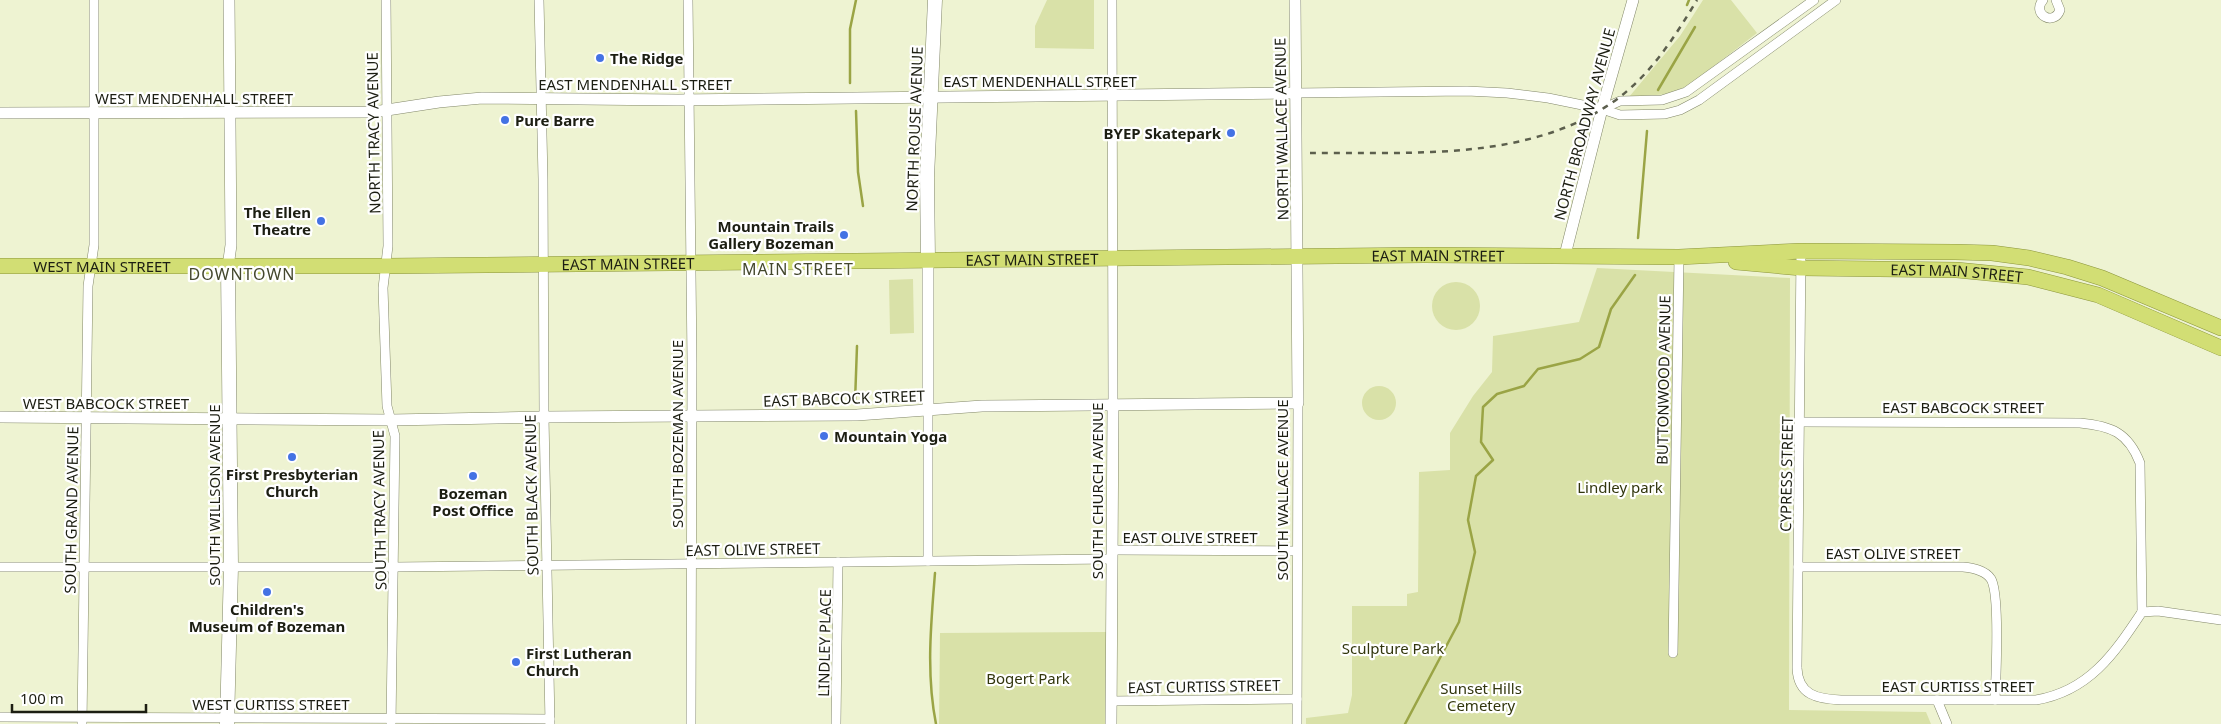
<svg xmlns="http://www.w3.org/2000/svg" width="2221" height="724" font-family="'Noto Sans',sans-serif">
  <rect width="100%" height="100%" fill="#eef3d2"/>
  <g fill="#d9e1a8">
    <path d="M1047,0H1094V49L1035,48V26Z"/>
    <path d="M1703,0H1731L1757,33L1689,85L1669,94L1629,97L1680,36Z"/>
    <path d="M1597,268L1790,278L1789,710L1926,712L1931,724H1306V718L1348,713L1352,695V606H1407V594L1418,592L1419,472L1450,470V433L1473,396L1492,372L1493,336L1579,322Z"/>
    <path d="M913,279L914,333L890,334L889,280Z"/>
    <circle cx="1456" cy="306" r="24"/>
    <circle cx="1379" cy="403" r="17"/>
    <path d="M1107,632V724H939L940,633Z"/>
  </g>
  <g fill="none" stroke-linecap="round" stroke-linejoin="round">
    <g stroke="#9aa445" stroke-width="2.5">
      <path d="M1687,5L1689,0"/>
      <path d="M850,83V29L856,0"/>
      <path d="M1658,90L1695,27"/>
      <path d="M856,111L858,172L863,206"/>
      <path d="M1638,238L1647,131"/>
      <path d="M855,402L857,346"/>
      <path d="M935,573C931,624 926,673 936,724"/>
      <path d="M1405,724L1459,622L1475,552L1468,520L1476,476L1493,460L1481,442L1483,407L1497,394L1524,386L1538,369L1580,359L1599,347L1611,309L1635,275"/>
    </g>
    <defs>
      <g id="minor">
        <path d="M386,0L388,246L383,288L387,406L395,436L391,724"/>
        <path d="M539,0L543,179L544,417L550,724"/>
        <path d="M688,0L692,363L691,724"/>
        <path d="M1112,0L1113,405"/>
        <path d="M2043,0C2031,14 2054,27 2060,10L2056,0"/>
        <path d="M1295,93L1467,91L1507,93L1548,98L1602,109L1620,115L1665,114L1680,110L1699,100L1836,0"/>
        <path d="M1602,109L1620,101L1662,100L1686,92L1814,0"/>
        <path d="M1801,251L1797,668C1798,695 1817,699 1841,700H2036C2089,691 2114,654 2142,612L2158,611L2221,620"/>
        <path d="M928,410V561"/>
        <path d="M1800,422L2080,423C2111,426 2128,432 2140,463L2142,612"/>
        <path d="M1113,550L1297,551"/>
        <path d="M0,567H394L1112,559"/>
        <path d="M1798,567H1963C1973,568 1985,570 1991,579C2000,594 1996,678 1995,700"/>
        <path d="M1673,653L1679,257"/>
        <path d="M1937,700L1947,724"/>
        <path d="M1111,701L1297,699"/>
        <path d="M0,717L550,719"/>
        <path d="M82,724L88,286L94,245V0"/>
        <path d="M836,724L838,562"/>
        <path d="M1297,724L1298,403"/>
      </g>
      <g id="tertiary">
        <path d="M0,113L374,112L439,102L482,98L678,100L1295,93"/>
        <path d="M1565,255L1602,109L1633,0"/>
        <path d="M228,267L231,245L229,0"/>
        <path d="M928,410V260"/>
        <path d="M0,417L391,420L544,417L857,415L982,406L1298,403L1295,0"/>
        <path d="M1111,724L1113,405"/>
      </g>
      <g id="secondary">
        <path d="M928,260L927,177L935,0"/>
        <path d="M227,724L231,567L228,267"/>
      </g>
      <g id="trunk">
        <path id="s1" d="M1736,262L1801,268L1957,270L2028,277L2098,295L2221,348"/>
        <path id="s2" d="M0,266H386L1424,255L1679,257L1801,251L1955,252L1992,253L2029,258L2067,267L2102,278L2221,328"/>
      </g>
    </defs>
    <use href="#minor" stroke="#828769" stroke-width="10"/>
    <use href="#tertiary" stroke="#828769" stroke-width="12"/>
    <use href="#secondary" stroke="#828769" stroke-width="15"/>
    <use href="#trunk" stroke="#8b953c" stroke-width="16"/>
    <use href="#minor" stroke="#fff" stroke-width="9"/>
    <use href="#tertiary" stroke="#fff" stroke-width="11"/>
    <use href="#secondary" stroke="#fff" stroke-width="14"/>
    <use href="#trunk" stroke="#d2de74" stroke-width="15"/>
    <path stroke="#5c5f4d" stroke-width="2.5" stroke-dasharray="6 6" stroke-linecap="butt" d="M1310,153C1409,152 1527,162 1613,102C1650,76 1674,38 1697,0"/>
  </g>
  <g fill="#4472e4" stroke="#fff" stroke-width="2">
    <circle cx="600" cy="58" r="5"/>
    <circle cx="505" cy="120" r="5"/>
    <circle cx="1231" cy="133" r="5"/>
    <circle cx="321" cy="221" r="5"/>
    <circle cx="844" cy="235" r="5"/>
    <circle cx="824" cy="436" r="5"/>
    <circle cx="292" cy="457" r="5"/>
    <circle cx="473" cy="476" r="5"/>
    <circle cx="267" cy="592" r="5"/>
    <circle cx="516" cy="662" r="5"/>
  </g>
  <g text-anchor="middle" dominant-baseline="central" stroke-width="4.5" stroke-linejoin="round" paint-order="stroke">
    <g font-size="15" font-weight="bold" fill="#1c1e12" stroke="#fff" text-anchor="start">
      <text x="610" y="58">The Ridge</text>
      <text x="515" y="120">Pure Barre</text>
      <text x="1221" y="133" text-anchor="end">BYEP Skatepark</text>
      <text x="311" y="212" text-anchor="end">The Ellen<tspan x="311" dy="17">Theatre</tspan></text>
      <text x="834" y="226" text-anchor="end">Mountain Trails<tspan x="834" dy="17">Gallery Bozeman</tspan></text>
      <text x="834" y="436">Mountain Yoga</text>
      <text x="292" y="474" text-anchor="middle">First Presbyterian<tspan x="292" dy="17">Church</tspan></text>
      <text x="473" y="493" text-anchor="middle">Bozeman<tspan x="473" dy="17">Post Office</tspan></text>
      <text x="267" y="609" text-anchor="middle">Children's<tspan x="267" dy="17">Museum of Bozeman</tspan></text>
      <text x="526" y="653">First Lutheran<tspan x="526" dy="17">Church</tspan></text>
    </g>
    <g font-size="15" fill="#1c1e12" stroke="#fff">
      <text x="1040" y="81">EAST MENDENHALL STREET</text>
      <text x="635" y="84">EAST MENDENHALL STREET</text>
      <text x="194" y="98">WEST MENDENHALL STREET</text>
      <text transform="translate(1584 124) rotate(-75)">NORTH BROADWAY AVENUE</text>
      <text transform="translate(914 129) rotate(-88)">NORTH ROUSE AVENUE</text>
      <text transform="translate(1281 129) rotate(-91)">NORTH WALLACE AVENUE</text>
      <text transform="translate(373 133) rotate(-91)">NORTH TRACY AVENUE</text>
      <text stroke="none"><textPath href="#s2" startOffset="1438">EAST MAIN STREET</textPath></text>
      <text stroke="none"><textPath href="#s2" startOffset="1032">EAST MAIN STREET</textPath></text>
      <text stroke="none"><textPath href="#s2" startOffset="628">EAST MAIN STREET</textPath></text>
      <text stroke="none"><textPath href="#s2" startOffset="102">WEST MAIN STREET</textPath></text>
      <text stroke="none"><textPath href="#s1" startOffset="221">EAST MAIN STREET</textPath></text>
      <text transform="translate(1663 380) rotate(-89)">BUTTONWOOD AVENUE</text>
      <text transform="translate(844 398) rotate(-2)">EAST BABCOCK STREET</text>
      <text x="106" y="403">WEST BABCOCK STREET</text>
      <text x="1963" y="407">EAST BABCOCK STREET</text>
      <text transform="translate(677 434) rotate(-90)">SOUTH BOZEMAN AVENUE</text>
      <text transform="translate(1786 474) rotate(-89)">CYPRESS STREET</text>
      <text transform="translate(1282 490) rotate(-90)">SOUTH WALLACE AVENUE</text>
      <text transform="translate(1097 491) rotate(-90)">SOUTH CHURCH AVENUE</text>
      <text transform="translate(214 495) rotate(-90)">SOUTH WILLSON AVENUE</text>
      <text transform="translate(531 495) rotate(-91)">SOUTH BLACK AVENUE</text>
      <text transform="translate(71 510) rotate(-89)">SOUTH GRAND AVENUE</text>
      <text transform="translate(379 510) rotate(-91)">SOUTH TRACY AVENUE</text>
      <text x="1190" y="537">EAST OLIVE STREET</text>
      <text transform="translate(753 549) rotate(-1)">EAST OLIVE STREET</text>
      <text x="1893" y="553">EAST OLIVE STREET</text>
      <text transform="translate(824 643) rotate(-89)">LINDLEY PLACE</text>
      <text transform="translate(1204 686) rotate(-1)">EAST CURTISS STREET</text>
      <text x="1958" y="686">EAST CURTISS STREET</text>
      <text x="271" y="704">WEST CURTISS STREET</text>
    </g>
    <g font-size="15" fill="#32360d" stroke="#fff">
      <text x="1620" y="487">Lindley park</text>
      <text x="1393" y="648">Sculpture Park</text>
      <text x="1028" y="678">Bogert Park</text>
      <text x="1481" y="688">Sunset Hills<tspan x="1481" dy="17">Cemetery</tspan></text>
    </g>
    <g font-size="16" letter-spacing="1" fill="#44482d" stroke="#fff">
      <text x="798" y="269">MAIN STREET</text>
      <text x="242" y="274">DOWNTOWN</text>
    </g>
  </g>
  <path d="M12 704v8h134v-8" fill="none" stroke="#1c1e12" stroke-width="2.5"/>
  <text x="20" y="704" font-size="15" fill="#1c1e12" stroke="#ffffff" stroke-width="4" paint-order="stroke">100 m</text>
</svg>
